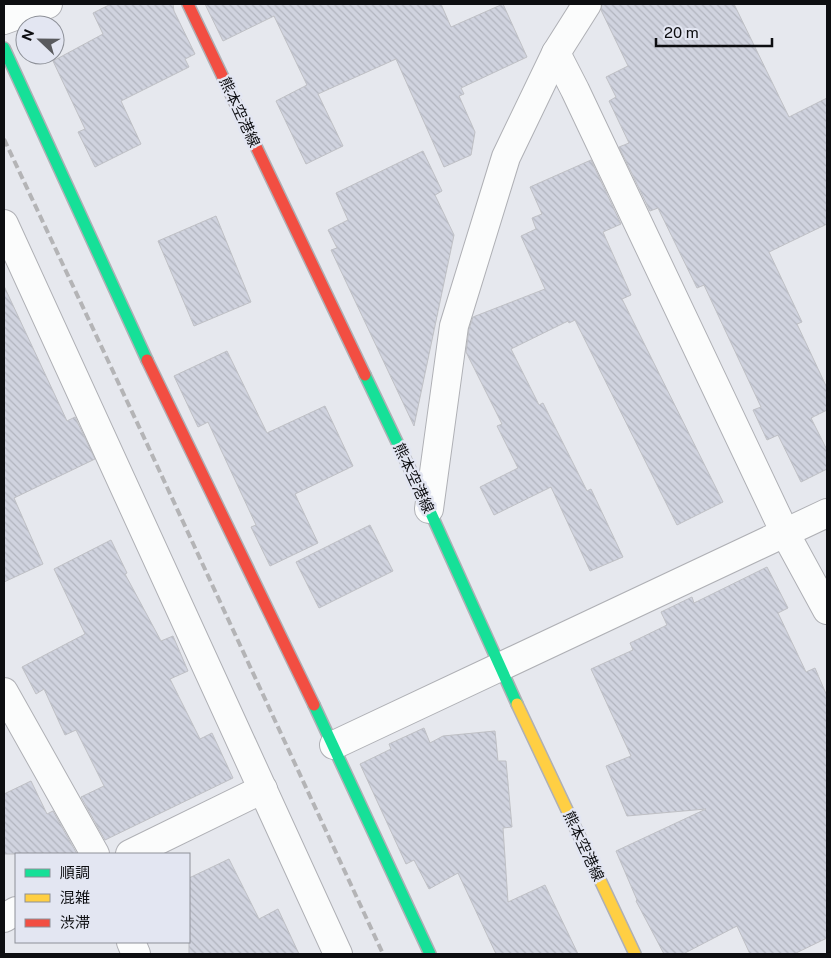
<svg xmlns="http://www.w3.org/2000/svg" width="831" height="958" font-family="'Public Sans','Noto Sans JP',sans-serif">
  <defs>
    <pattern id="building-back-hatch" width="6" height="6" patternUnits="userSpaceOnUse" patternTransform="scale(1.25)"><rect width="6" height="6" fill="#d0d3df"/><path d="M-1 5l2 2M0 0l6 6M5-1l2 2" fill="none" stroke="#b1b4be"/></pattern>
  </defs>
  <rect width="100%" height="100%" fill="#e6e8ee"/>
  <g fill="url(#building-back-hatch)" stroke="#bfc0c5">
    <path d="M111,4H173L174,11L195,54L185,59L189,67L121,101L141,144L95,167L78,132L85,129L53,61L103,34L93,13Z"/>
    <path d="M205,4H441L451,27L503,4L527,57L461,88L464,94L459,96L475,132L471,155L444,167L396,59L318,94L343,146L306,164L276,101L307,85L274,16L223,41Z"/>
    <path d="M602,4H734L789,117L827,98V224L769,252L802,322L797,324L827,388V410L811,418L827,450V469L801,482L778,435L767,440L753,410L761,407L704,285L697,288L658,208L650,211L619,147L629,143L609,101L616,97L606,77L628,66L601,10Z"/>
    <path d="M423,151L442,191L435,195L454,235L414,426L331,250L337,248L328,230L348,220L336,193Z"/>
    <path d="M591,160L621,224L603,232L631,295L622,299L723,502L677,525L575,320L569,323L568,321L511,349L539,405L543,403L587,491L591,489L623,557L590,571L551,487L494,515L480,487L518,468L497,426L502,424L466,352L469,329L473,317L545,289L521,236L536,229L532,218L542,214L530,187Z"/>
    <path d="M216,216L251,302L194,326L158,241Z"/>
    <path d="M4,286L67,421L75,417L95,459L14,498L43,564L4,582Z"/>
    <path d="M227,351L267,433L325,406L353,466L295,494L318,543L270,566L251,527L256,525L208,422L198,427L174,376Z"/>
    <path d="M370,525L393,571L319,608L296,562Z"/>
    <path d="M111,540L127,573L125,574L161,641L173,636L188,671L170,679L200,739L212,733L233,778L105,840L81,797L104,786L76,730L65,735L44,689L36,694L22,667L85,634L54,569Z"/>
    <path d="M767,567L788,608L778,613L806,672L815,668L827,696V938L794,954H750L737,926L683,954H664L636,901L637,900L616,851L706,809L627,816L606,766L631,756L591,669L633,650L630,643L667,625L661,612L692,597L694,603Z"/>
    <path d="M424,728L430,743L443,736L495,731L498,761H506L512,827L503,828L508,902L545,885L578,954H496L458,873L429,889L414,860L406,864L360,764L391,749L389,744Z"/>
    <path d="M31,781L47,814L53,811L77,854H4V794Z"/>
    <path d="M229,859L259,919L278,909L299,954H189V878Z"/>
  </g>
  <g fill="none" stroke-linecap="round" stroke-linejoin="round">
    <defs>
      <g id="street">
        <path d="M4,20L48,4"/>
        <path d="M556,53L575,90L785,533L827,610"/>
        <path d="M4,224L338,954"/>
        <path d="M429,509L454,326L506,157L556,53L587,4"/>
        <path d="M4,692L95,854"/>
        <path d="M334,745L827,513"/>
        <path d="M130,854L263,789"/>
        <path d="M4,918L16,911"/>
        <path d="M131,942L136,954"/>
      </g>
      <g id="fast">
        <path d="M4,48L147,360"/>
        <path d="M365,375L429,509L517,704"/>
        <path d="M314,705L430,954"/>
      </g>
      <path id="slow" d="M517,704L635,954"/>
      <g id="jam">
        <path d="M188,4L365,375"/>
        <path d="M147,360L314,705"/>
      </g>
    </defs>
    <use href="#street" stroke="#afb0b5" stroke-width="30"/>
    <use href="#fast" stroke="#afb0b5" stroke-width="14"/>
    <use href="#slow" stroke="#afb0b5" stroke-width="14"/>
    <use href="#jam" stroke="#afb0b5" stroke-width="14"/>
    <use href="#street" stroke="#fbfcfc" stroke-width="28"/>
    <use href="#fast" stroke="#16e098" stroke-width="11"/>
    <use href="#slow" stroke="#ffcf43" stroke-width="11"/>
    <use href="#jam" stroke="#f24e42" stroke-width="11"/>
    <path stroke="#b4b4b6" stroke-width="4" stroke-dasharray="8 4" stroke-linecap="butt" d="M4,139L141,431L383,954"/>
  </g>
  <g text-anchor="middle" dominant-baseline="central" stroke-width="5" stroke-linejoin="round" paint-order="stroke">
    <g font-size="15" fill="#0d0e11" stroke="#e3e6f2">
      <text transform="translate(240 112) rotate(65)">熊本空港線</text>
      <text transform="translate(414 478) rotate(65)">熊本空港線</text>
      <text transform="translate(584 846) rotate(65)">熊本空港線</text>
    </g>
  </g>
  <rect width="831" height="958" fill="none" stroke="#0d0e11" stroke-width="10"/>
  <rect x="15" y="853" width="175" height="90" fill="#e3e6f2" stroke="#8d9098"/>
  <rect x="25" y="869" width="25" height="8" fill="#16e098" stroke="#8d9098"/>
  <text x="60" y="878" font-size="15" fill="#0d0e11">順調</text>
  <rect x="25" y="894" width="25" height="8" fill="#ffcf43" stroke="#8d9098"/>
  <text x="60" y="903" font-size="15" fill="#0d0e11">混雑</text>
  <rect x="25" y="919" width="25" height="8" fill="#f24e42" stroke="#8d9098"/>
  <text x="60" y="928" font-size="15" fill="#0d0e11">渋滞</text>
  <g transform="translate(40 40) rotate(292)"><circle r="24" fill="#e3e6f2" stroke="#8d9098"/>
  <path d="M0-4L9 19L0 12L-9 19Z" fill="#595a5e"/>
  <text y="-8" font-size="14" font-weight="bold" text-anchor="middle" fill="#0d0e11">N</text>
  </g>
  <path d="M656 38v8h116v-8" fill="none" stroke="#0d0e11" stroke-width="2.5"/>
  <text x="664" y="38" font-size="15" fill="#0d0e11" stroke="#e3e6f2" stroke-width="4" paint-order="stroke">20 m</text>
</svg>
